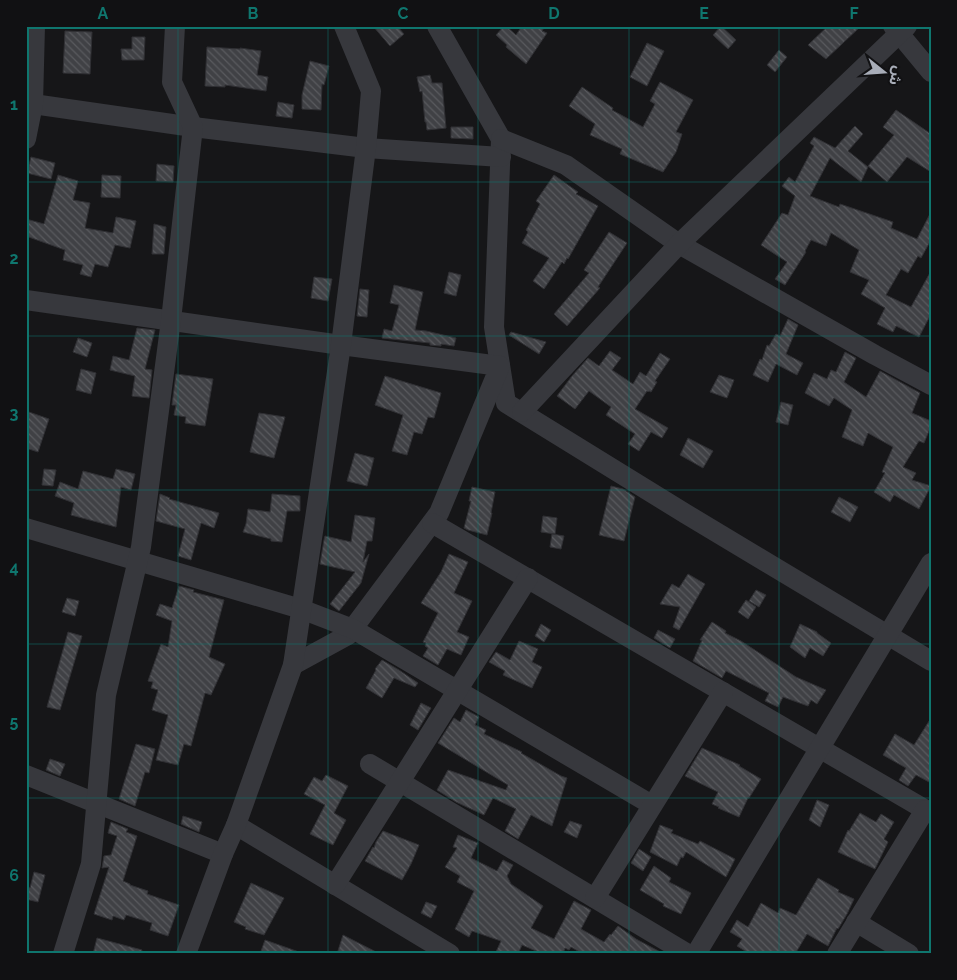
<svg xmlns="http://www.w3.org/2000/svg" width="957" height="980" font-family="Raleway,'Noto Sans Arabic',sans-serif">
  <defs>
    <pattern id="building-back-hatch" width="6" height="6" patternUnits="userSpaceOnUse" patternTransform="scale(1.25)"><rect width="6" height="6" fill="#404145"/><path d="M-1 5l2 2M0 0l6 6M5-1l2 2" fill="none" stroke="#595a5e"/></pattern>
  </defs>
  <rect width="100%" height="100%" fill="#161618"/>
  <g fill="url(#building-back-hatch)" stroke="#303034">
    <path d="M373,26H397L404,34L390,46Z"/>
    <path d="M504,26H506L516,35L522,26H545L542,31L547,33L526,64L506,47L507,45L496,35Z"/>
    <path d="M721,26L736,40L728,49L713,35Z"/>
    <path d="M828,26H861L826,59L808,45Z"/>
    <path d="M65,31L92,32L90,74L63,73Z"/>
    <path d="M132,37H145L144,60H122L121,49H132Z"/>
    <path d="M647,43L664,51L647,86L630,77Z"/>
    <path d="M207,47L240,49V48L261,51L257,75L268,77L266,91L225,85V87L205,86Z"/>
    <path d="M779,50L787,57L775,72L767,65Z"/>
    <path d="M310,61L329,66L324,85L322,84L321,110L302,109V95Z"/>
    <path d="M430,75L432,83H442L446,128L427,130L426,122H425L422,91L420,92L417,77Z"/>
    <path d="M660,82L693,100L676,132L682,134L676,152L663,172L620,154L622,149L590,135L595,124L569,106L582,87L613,108L612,110L643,127L655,104L650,101Z"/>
    <path d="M278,102L294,105L292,118L276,116Z"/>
    <path d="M896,110L931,134V172L907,157L887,182L868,166L894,135L883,127Z"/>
    <path d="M855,126L863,134L848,151L868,167L861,182L830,158L810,196L839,207L840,204L893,222L891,228L917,239L931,212V240L921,258L918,256L908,273L901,269L886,295L911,307L931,271V314L919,337L896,326L893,332L877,324L885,308L861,294L869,280L850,272L859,250L831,233L826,246L811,240L805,251L806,252L785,285L775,279L787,262L761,245L782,213L788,215L795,196L782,186L789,177L795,182L814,146L810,143L814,137L835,148Z"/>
    <path d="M451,127H473V139L451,138Z"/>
    <path d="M31,157L55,163L51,179L27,173Z"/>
    <path d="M157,164L174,166L173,182L156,181Z"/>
    <path d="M58,175L78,181L73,200L90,203L85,228L113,233L116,217L136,221L130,248L115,245L108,267L95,264L91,277L80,274L83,265L63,260L65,250L26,236V219L44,224Z"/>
    <path d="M102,175L121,176L120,198L101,197Z"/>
    <path d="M554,175L578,192L576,194L598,206L568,259L567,258L564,264L562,262L544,289L533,281L549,258L522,243L528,232L526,230L540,204L536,201Z"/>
    <path d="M154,224L166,227L164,254H152Z"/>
    <path d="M609,232L627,243L598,287L600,288L567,326L554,314L589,273L584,270Z"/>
    <path d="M449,272L461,275L456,296L444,293Z"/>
    <path d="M314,277L332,279L328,301L311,298Z"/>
    <path d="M394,285L423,292L415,330L426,331L456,338L454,346L441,344V346L430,345V343L382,338L384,329L392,331L399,305L390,303Z"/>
    <path d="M360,289L369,290L367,317L357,316Z"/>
    <path d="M788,319L798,325L786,354L803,363L797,375L776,364L768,382L753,375L760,359L762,360L767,345L769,346L776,334L780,336Z"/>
    <path d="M137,328L155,330L145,369L152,370L149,398L132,396L135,376L110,370L113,356L129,360Z"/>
    <path d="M511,332L546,342L539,354L509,335Z"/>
    <path d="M78,338L92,343L87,357L73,352Z"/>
    <path d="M610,351L621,358L612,370L633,384L640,372L646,376L660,353L670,359L655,381L657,382L651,392L649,391L648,392L647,391L635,409L668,428L662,438L651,432L639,451L628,444L635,434L606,415L611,407L589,391L575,409L557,396L572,376L588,358L599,366Z"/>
    <path d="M845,352L856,358L844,382L866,397L880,371L920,393L912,413L931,421V426L924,443L919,441L903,467L916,473L912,480L931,486L919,509L894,495L890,502L874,492L885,473L882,472L893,447L868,433L863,446L842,437L852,410L834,398L829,406L805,393L814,373L827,379L831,370L836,372Z"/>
    <path d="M81,369L96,373L91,394L76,390Z"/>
    <path d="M176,374L213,379L205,426L185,423L186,417L174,415L176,405H172Z"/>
    <path d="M719,375L734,380L727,398L710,392Z"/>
    <path d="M385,376L441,393L434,418L428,417L422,434L414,432L407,455L392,451L403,415L375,405Z"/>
    <path d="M781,402L793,405L788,425L776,422Z"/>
    <path d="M26,411L49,419L38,452L26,448Z"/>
    <path d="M259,413L285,417L274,458L250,452Z"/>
    <path d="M688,438L713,451L703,468L680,455Z"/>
    <path d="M355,453L374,458L367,486L347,481Z"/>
    <path d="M44,469L56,470L53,486L42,485Z"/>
    <path d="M116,469L135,474L131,490L121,487L116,527L71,515L74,503L55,496L60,482L78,489L83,471L113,479Z"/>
    <path d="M611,486L623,489L635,497L624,541L599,535Z"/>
    <path d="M472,487L495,492L491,513H492L487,535L468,530L464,528L471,501H469Z"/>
    <path d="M160,494L170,498L169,499L219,513L214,528L201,523L191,560L178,556L185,529L156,521Z"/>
    <path d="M272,494L300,496V511H287L282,542L271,541V539L243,532L246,524L248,509L270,512Z"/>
    <path d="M839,497L858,507L850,522L831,512Z"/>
    <path d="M355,515L375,518L372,541H367L363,562L369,554L361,583L339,611L330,604L355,572L320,564L324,540L325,536L351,542Z"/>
    <path d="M543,516L557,518L555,534L541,532Z"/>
    <path d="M552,534L564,536L561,549L550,547Z"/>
    <path d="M449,554L468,562L454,593L472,601L457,632L469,637L461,655L447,649L438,665L423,656L428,648L425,646L426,643L423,642L438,613L421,603L441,572Z"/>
    <path d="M688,574L705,584L679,630L673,627L680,607L660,604L672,584L679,588Z"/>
    <path d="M179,586L194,590L193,592L224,600L209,657L225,664L211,695L205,693L191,746L184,744L178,765L156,760L168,715L152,710L158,690L151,688L153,682L148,681L161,644L168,647L172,621L156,615L160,604L172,608Z"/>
    <path d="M756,590L766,595L759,607L749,601Z"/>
    <path d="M67,598L79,601L75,616L62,612Z"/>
    <path d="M746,600L756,607L748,619L738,612Z"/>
    <path d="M712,622L726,631L725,633L741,641L796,677L826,690L817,704L811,700L808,706L783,697L778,707L765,701L769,693L726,671L722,678L693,661L702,640H700Z"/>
    <path d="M541,624L551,630L544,642L535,636Z"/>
    <path d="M800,624L817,632V633L831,643L823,656L810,648L805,658L790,647Z"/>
    <path d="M658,630L675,639L670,648L654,638Z"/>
    <path d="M68,632L82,636L60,710L47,707Z"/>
    <path d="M519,641L538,649L532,662L542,667L532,688L503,675L505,671L489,662L496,652L510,660Z"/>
    <path d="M382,660L399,670L418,683L415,687L394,678L382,698L366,688L376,670L375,669Z"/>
    <path d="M421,703L431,708L418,730L410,725Z"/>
    <path d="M466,710L479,717L475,725L486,730L484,734L522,752L521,753L561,776L567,778L552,826L531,815L518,839L505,831L516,809L493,798L484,815L456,802L437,790L448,770L506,790L508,785L438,743L454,718L460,722Z"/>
    <path d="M931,718V783L916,775L908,786L899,780L906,768L883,755L895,734L914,745Z"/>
    <path d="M136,744L155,749L149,773L145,772L135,806L119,799Z"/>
    <path d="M702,748L740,765L739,766L761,779L749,798H748L739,817L718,808L719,807L712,804L718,792L685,776Z"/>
    <path d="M50,759L65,764L60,776L46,770Z"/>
    <path d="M326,775L348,786L334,813L346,820L333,845L310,834L325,805L304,794L314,777L322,781Z"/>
    <path d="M817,800L829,805L820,827L809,820Z"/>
    <path d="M860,813L876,822L881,814L894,822L884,839L888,842L875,869L838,852L848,830L849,831Z"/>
    <path d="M183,816L202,822L199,832L181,824Z"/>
    <path d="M570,821L582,825L577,838L564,832Z"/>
    <path d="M111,822L128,829L126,832L137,836L123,881L130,884V885L148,891L147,894L179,905L168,936L150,930L152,923L126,915L124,920L113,916L112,920L94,914L109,867L102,868L104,856L111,855L117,836L108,833Z"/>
    <path d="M660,825L673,830L671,833L698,844L700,841L735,859L726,877L686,852L683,858L681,857L677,866L650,852Z"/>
    <path d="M383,831L419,845L411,864L402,880L365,861L373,847L374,848L376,842Z"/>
    <path d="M458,835L478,843L471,858L497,871L503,860L513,865L507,876L511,884L543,906L531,928L554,939L574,901L591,910L581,929L604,942L610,934L611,935L618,926L636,939L664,954H583L571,947L569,950L565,948L563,954H543L522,945L518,954H495L501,941L472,931L469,937L455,929L474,891L457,882L460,876L445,867L457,848L453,847Z"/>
    <path d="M639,849L651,857L643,871L631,863Z"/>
    <path d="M654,866L671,878L669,882L691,893L681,914L663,906L664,904L640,890Z"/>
    <path d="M34,872L45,875L38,902L26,899V886L30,888Z"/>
    <path d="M818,878L839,890L838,892L854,899L847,914L838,929L837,928L828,946L807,934L795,954H750L737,946L742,939L730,932L737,920L748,927L761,903L778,913L780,908L796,915Z"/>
    <path d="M251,883L284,898L264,935L245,929L246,927L234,922Z"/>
    <path d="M426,902L437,906L431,918L421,913Z"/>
    <path d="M343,935L380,954H337Z"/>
    <path d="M97,938L142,950L141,954H93Z"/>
    <path d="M265,940L299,952V954H260Z"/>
  </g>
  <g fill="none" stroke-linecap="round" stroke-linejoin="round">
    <g stroke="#37383d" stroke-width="20">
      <path d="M437,26L501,139L494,327L506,403L686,514L931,661"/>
      <path d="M893,26L931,72"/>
      <path d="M26,103L193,127L366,148L501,157"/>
      <path d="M26,139L33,104L35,26"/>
      <path d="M501,139L566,165L679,244L875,355L931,385"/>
      <path d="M26,300L341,345L500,366L439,513L348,635L293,665"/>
      <path d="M522,412L679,244L907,26"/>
      <path d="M432,523L931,813"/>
      <path d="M26,528L301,609L353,629L652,805"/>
      <path d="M370,764L688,954"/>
      <path d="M26,775L223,854"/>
      <path d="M236,825L450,954"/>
      <path d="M335,885L528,578"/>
      <path d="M595,898L723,692"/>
      <path d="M856,922L909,954"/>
      <path d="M63,954L91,864L106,695L141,547L171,320L193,127L172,82L175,26"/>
      <path d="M186,954L223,854L236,825L293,665L341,345L366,148L371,91L344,26"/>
      <path d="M696,954L931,563"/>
      <path d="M837,954L925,810"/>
    </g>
  </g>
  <path fill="none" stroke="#0f766e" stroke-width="1" stroke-opacity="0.55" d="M178,26V954M328,26V954M478,26V954M629,26V954M779,26V954M26,182H931M26,336H931M26,490H931M26,644H931M26,798H931"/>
  <rect width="957" height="980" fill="none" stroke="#111113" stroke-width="55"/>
  <g transform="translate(884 72) rotate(107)" stroke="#111113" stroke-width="4" paint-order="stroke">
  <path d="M0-4L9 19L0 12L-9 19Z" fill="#a8adb8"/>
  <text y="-8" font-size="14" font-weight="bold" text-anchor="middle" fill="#a8adb8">ش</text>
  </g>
  <rect x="28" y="28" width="902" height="924" fill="none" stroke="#0f766e" stroke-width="2"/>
  <g font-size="16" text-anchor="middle" font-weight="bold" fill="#0f766e">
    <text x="103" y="19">A</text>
    <text x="253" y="19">B</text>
    <text x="403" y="19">C</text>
    <text x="554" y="19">D</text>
    <text x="704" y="19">E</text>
    <text x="854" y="19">F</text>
    <text x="14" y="110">1</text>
    <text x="14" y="264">2</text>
    <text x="14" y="419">3</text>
    <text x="14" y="573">4</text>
    <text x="14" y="727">5</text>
    <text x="14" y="881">6</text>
  </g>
</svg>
